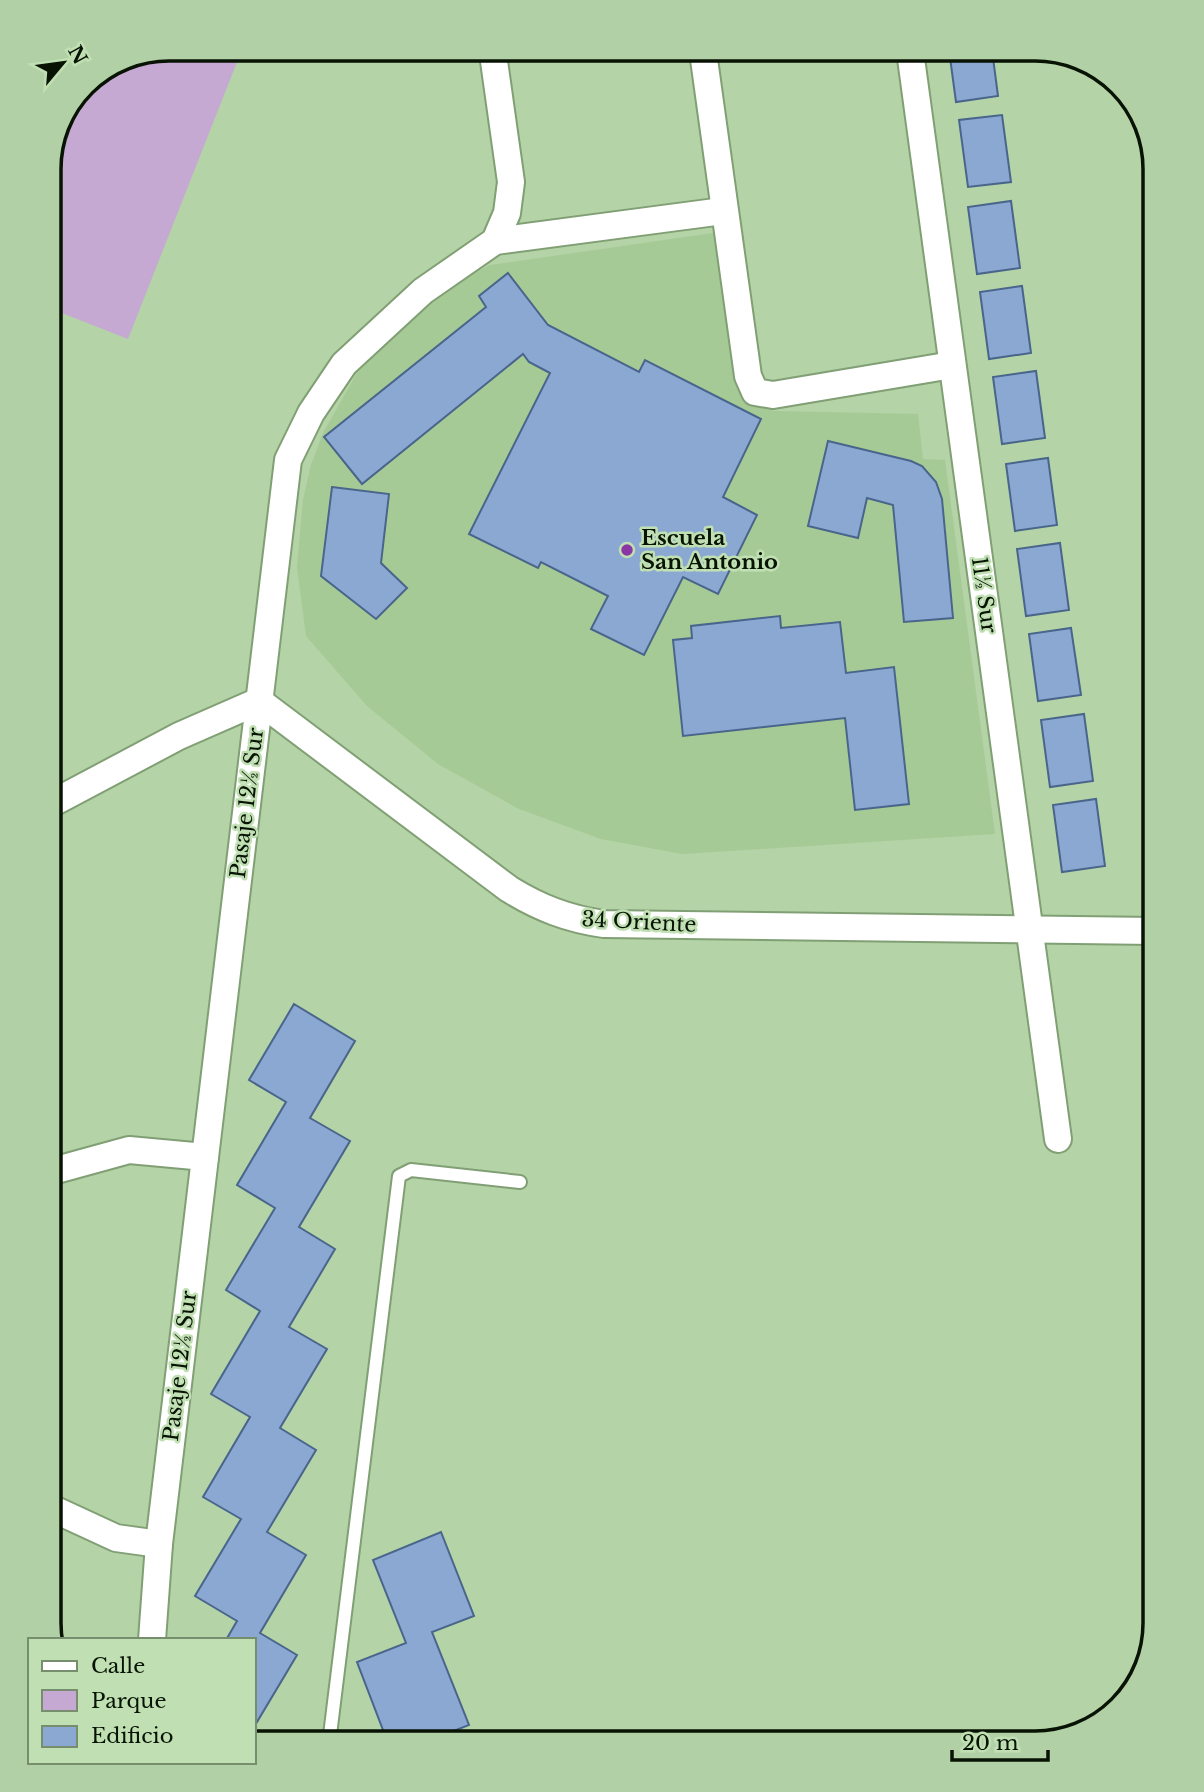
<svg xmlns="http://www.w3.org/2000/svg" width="1204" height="1792" font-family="'Libre Baskerville',serif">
  <rect width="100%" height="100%" fill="#b4d3a6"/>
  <path fill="#a6ca96" d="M720,232L753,403L774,411L918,414L923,459L945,460L995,834L682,854L601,839L519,809L438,764L367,706L306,636L297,567L303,499L311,465L323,433L357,373L403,321L459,280L490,265Z"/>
  <path fill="#c6a9d2" d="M239,57L128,339L49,308V162L85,84L124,58Z"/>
  <g fill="#8aa8d2" stroke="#49658b" stroke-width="2">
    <path d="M949,50H992L998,96L956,102Z"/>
    <path d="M1002,115L1011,182L968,187L959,120Z"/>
    <path d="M1011,201L1020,268L977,274L968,207Z"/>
    <path d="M508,273L548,325L639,372L645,360L761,419L723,497L757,515L718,594L683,577L644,655L591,629L608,596L541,562L538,568L469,534L550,373L529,362L523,354L362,484L324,437L486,307L479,296Z"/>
    <path d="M1022,286L1031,353L989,359L980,292Z"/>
    <path d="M1036,371L1045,438L1002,444L993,377Z"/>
    <path d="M828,441L911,461L922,466L936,482L942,499L953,618L904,622L893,505L867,498L858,538L808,526Z"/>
    <path d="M1048,458L1057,525L1015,531L1006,464Z"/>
    <path d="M332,487L389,494L381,563L407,588L376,619L321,576Z"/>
    <path d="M1060,543L1069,610L1026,616L1017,549Z"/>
    <path d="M780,616L781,628L840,622L846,673L894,667L909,804L855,810L845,718L683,736L673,640L692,638L691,626Z"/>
    <path d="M1071,628L1081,695L1038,701L1029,634Z"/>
    <path d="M1084,714L1093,781L1050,787L1041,720Z"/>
    <path d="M1096,799L1105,866L1062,872L1053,805Z"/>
    <path d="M294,1004L355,1041L310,1118L350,1141L299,1227L335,1249L289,1327L327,1349L280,1428L316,1450L267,1532L306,1555L260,1633L297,1655L254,1727V1640H226L237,1621L195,1596L241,1519L203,1497L250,1417L211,1394L260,1311L226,1290L275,1208L237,1185L286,1102L249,1080Z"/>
    <path d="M441,1532L474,1616L432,1632L469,1725L423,1743H388L357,1662L406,1643L373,1560Z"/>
  </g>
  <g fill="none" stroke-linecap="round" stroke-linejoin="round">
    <defs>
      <path id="lane" d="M329,1743L399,1176L411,1170L520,1182"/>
      <g id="street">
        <path d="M910,51L1058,1139"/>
        <path d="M703,52L748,376L755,392L773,395L952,365"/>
        <path d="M495,241L723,211"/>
        <path d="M49,805L179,736L259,701L509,889C540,908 568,919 604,924L1155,931"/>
        <path d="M49,1172L129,1150L205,1157"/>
        <path d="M49,1507L116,1538L159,1544"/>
        <path d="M152,1640L159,1544L288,460L311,413L344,364L423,291L495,241L507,213L511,182L493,54"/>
      </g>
    </defs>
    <use href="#lane" stroke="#819f74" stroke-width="16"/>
    <use href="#street" stroke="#819f74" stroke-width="30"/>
    <use href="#lane" stroke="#fff" stroke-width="12"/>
    <use href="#street" stroke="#fff" stroke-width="26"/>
  </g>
  <circle fill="#8a37a5" stroke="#c0e0b3" stroke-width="2.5" cx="627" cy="550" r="7"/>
  <g text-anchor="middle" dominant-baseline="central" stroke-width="5" stroke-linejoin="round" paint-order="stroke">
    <g font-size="21" font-weight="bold" fill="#081304" stroke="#c0e0b3" text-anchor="start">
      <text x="641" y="538">Escuela<tspan x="641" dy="24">San Antonio</tspan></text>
    </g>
    <g font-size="21" fill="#081304" stroke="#c0e0b3">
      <text transform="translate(984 595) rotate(82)">11½ Sur</text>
      <text transform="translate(247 803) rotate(-83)">Pasaje 12½ Sur</text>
      <text transform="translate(639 922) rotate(3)">34 Oriente</text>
      <text transform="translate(180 1366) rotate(-83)">Pasaje 12½ Sur</text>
    </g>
  </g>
  <path d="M0 0H1204V1792H0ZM169 61H1035A108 108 0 0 1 1143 169V1623A108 108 0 0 1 1035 1731H169A108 108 0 0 1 61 1623V169A108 108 0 0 1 169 61Z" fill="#b1d0a5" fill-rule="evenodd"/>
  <path fill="none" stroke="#081304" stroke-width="3.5" d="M169 61H1035A108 108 0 0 1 1143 169V1623A108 108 0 0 1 1035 1731H169A108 108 0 0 1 61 1623V169A108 108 0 0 1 169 61Z"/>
  <rect x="28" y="1638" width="228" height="126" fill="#c0e0b3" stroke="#768e6d" stroke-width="2"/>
  <rect x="42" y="1661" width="35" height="10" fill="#ffffff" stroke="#768e6d" stroke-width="2"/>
  <text x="91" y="1673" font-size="21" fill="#081304">Calle</text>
  <rect x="42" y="1690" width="35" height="21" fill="#c6a9d2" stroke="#768e6d" stroke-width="2"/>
  <text x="91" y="1708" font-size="21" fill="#081304">Parque</text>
  <rect x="42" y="1726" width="35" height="21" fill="#8aa8d2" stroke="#768e6d" stroke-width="2"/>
  <text x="91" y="1743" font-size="21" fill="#081304">Edificio</text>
  <g transform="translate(63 63) rotate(61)" stroke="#c0e0b3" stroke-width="5" paint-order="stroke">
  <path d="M0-5L12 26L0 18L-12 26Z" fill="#081304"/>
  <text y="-10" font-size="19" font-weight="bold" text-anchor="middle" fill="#081304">N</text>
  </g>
  <path d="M952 1750v10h96v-10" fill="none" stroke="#081304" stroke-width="3.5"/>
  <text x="962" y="1750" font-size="21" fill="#081304" stroke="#c0e0b3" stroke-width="5" paint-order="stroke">20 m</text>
</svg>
